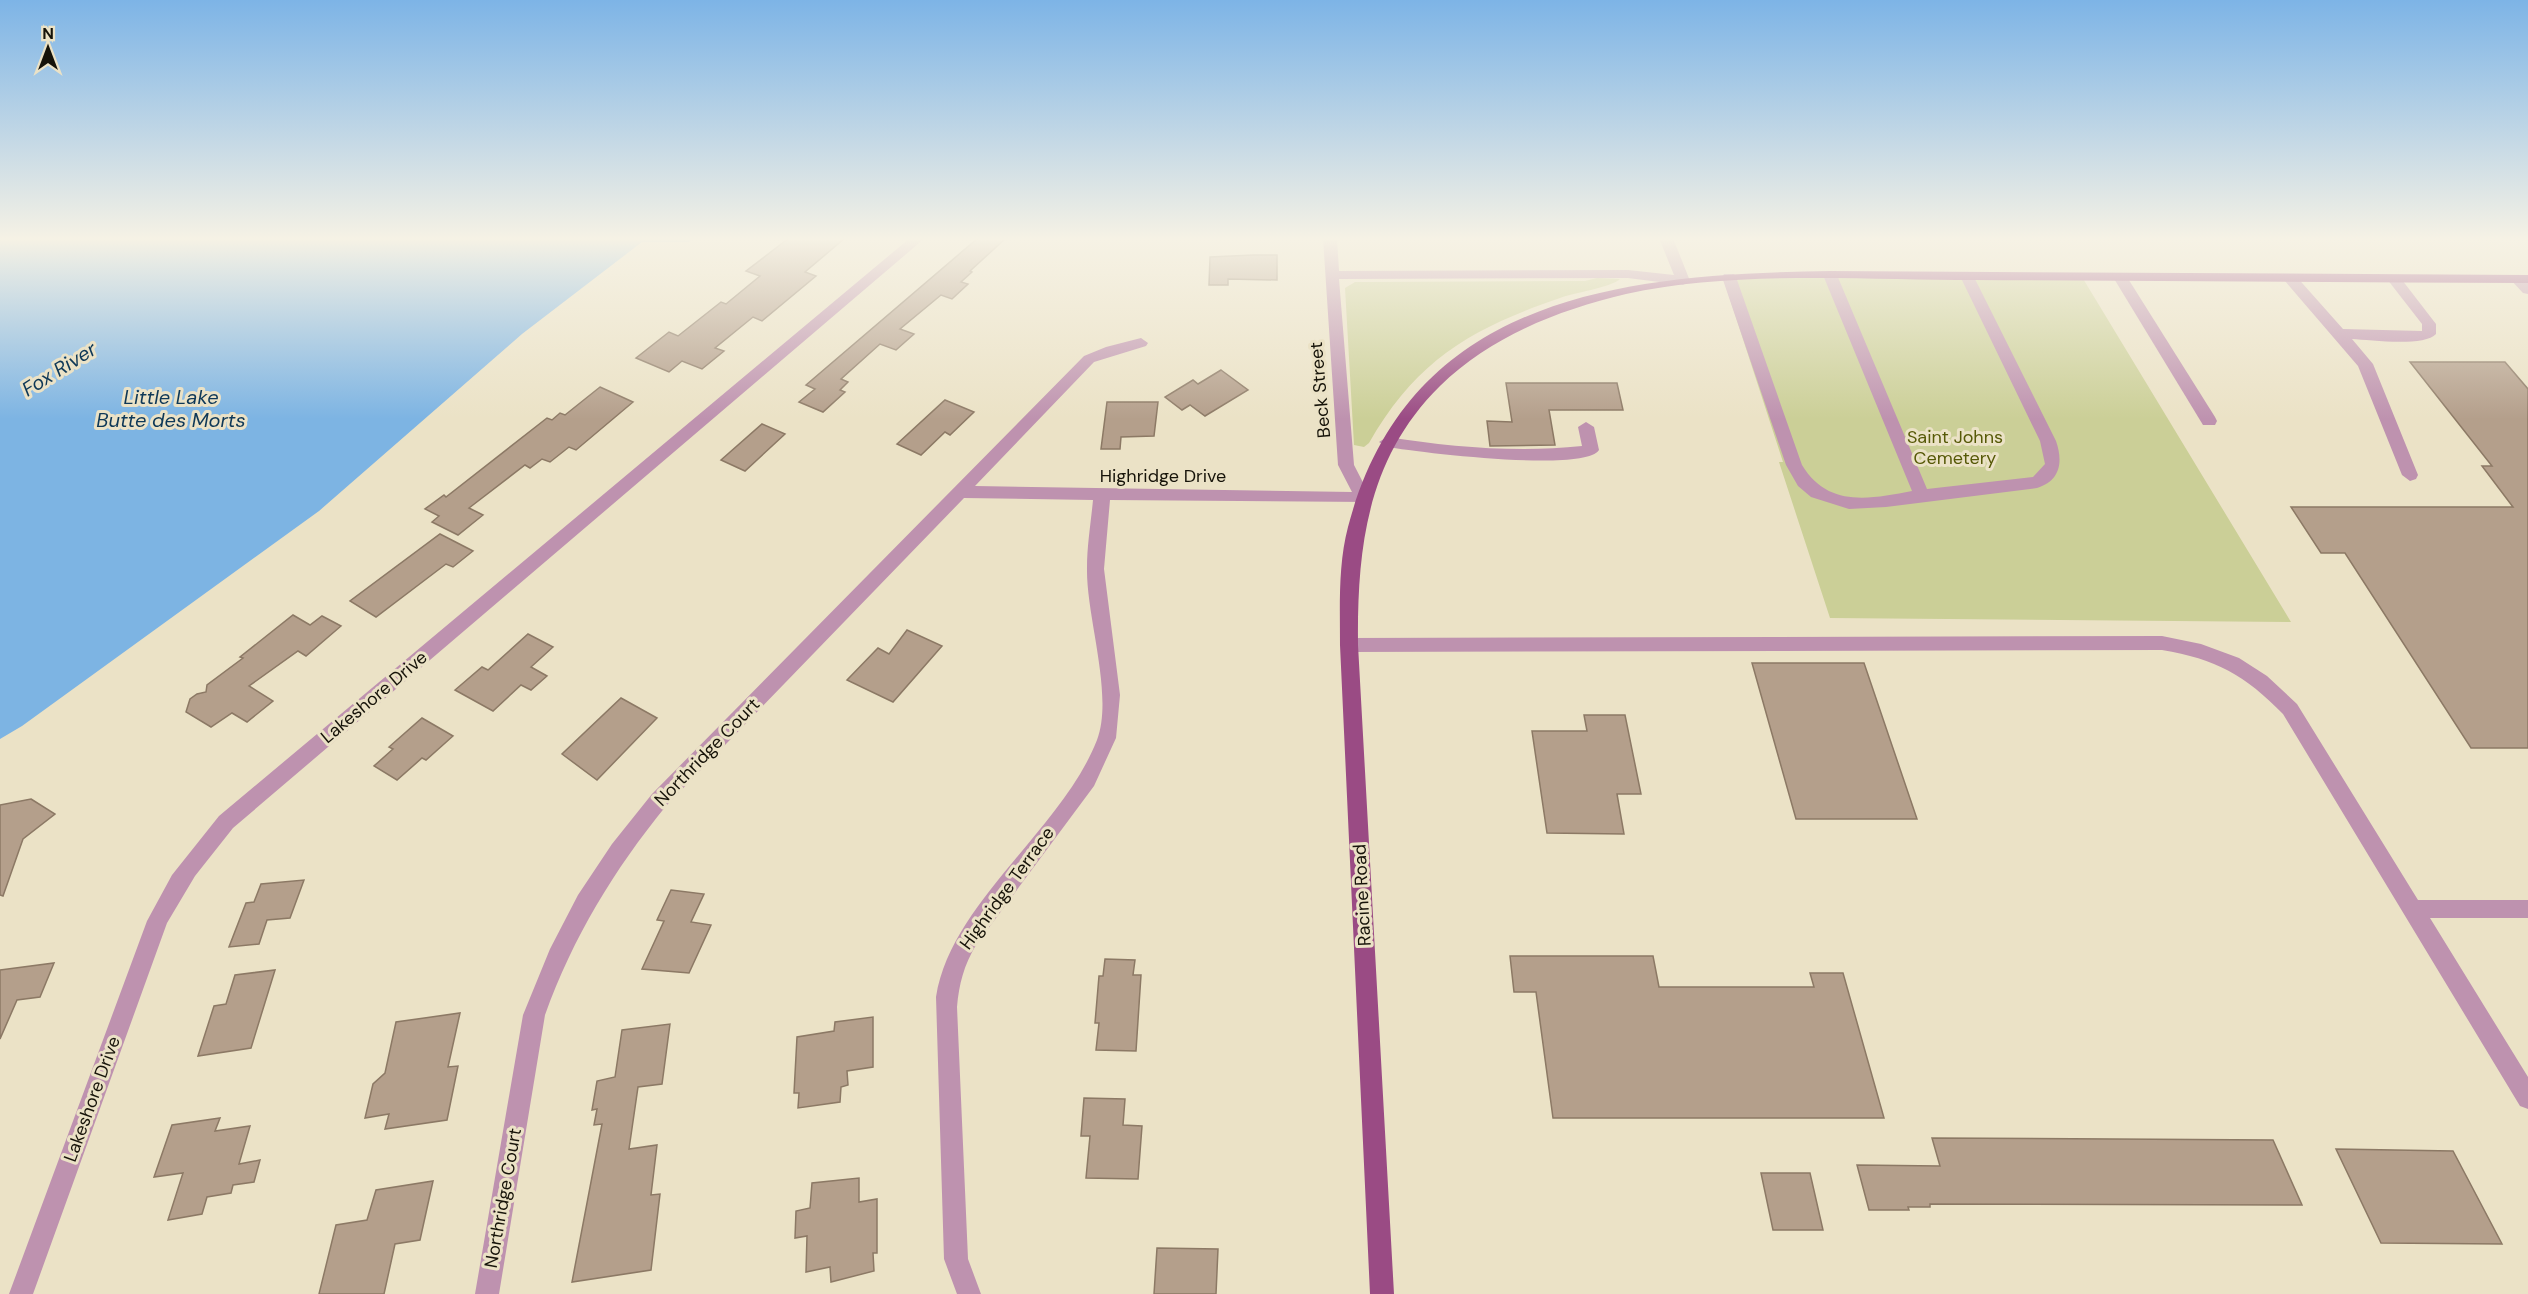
<svg xmlns="http://www.w3.org/2000/svg" width="2528" height="1294" font-family="'DM Sans',sans-serif">
  <rect width="100%" height="100%" fill="#ebe2c6"/>
  <g fill="#cbcf97">
    <path d="M2082,277L2291,622L1830,618L1779,462H1783L1723,278Z"/>
    <path d="M1597,278L1620,279C1612,287 1573,293 1560,298C1472,328 1416,360 1369,443L1364,447L1354,445L1345,288L1355,282H1368L1585,281Z"/>
  </g>
  <path fill="#7db4e3" d="M0,238H693L689,242H642L522,334L319,511L22,726L0,739Z"/>
  <g fill="#b49f8b" stroke="#8c7965" stroke-width="1.5">
    <path d="M789,238H845L805,272L816,276L762,321L753,317L715,348L724,351L702,369L682,361L669,372L636,358L669,332L678,336L721,302L726,304L760,276L746,271Z"/>
    <path d="M978,238H1006L970,271L972,272L961,282L968,284L952,299L941,295L900,329L914,334L896,350L880,344L841,379L848,382L840,390L845,392L823,412L799,402L815,389L806,385Z"/>
    <path d="M1253,255H1277V280L1228,279V285H1209L1210,257Z"/>
    <path d="M2410,362H2505L2528,389V748H2471L2345,553H2321L2291,507H2513L2482,466H2492Z"/>
    <path d="M1221,370L1248,390L1205,416L1190,405L1182,410L1165,397L1193,380L1198,384Z"/>
    <path d="M1506,383H1617L1623,410H1549L1555,445L1490,446L1487,421L1512,422Z"/>
    <path d="M600,387L633,402L576,450L569,447L550,462L542,459L530,468L525,465L469,508L483,515L458,535L432,522L439,516L425,509L444,495L446,497L547,418L552,420L560,413L565,415Z"/>
    <path d="M945,400L974,412L950,435L945,432L921,455L897,444Z"/>
    <path d="M1107,402H1158L1154,436L1121,437L1120,449H1101Z"/>
    <path d="M762,424L785,434L745,471L721,460Z"/>
    <path d="M440,534L473,551L453,567L446,564L376,617L350,601Z"/>
    <path d="M293,615L310,625L322,616L341,626L306,656L298,651L249,686L273,701L247,722L232,713L211,727L186,712L190,699L197,694L206,692L207,685L243,658L240,657Z"/>
    <path d="M907,630L942,646L893,702L847,680L878,648L889,654Z"/>
    <path d="M528,634L553,647L531,667L547,676L531,690L521,685L493,711L455,690L482,667L488,670Z"/>
    <path d="M1752,663H1864L1917,819H1796Z"/>
    <path d="M621,698L657,718L597,780L562,754Z"/>
    <path d="M1584,715H1625L1641,794H1617L1624,834L1547,833L1532,731H1587Z"/>
    <path d="M422,718L453,736L426,760L422,758L397,780L374,766L393,749L389,747Z"/>
    <path d="M31,799L55,814L23,839L3,896L0,895V805Z"/>
    <path d="M304,880L290,918L267,920L259,944L229,947L246,903L254,902L261,884Z"/>
    <path d="M671,890L704,894L691,922L711,925L689,973L642,969L664,921L657,920Z"/>
    <path d="M1510,956H1653L1659,987H1814L1810,973H1843L1884,1118H1553L1536,992H1514Z"/>
    <path d="M1105,959L1135,960L1133,975H1141L1136,1051L1096,1050L1099,1023H1095L1099,976H1103Z"/>
    <path d="M54,963L40,997L17,1000L0,1039V970Z"/>
    <path d="M275,970L251,1048L198,1056L214,1006L226,1004L235,975Z"/>
    <path d="M460,1013L448,1067L458,1066L447,1120L385,1129L389,1114L365,1118L373,1084L385,1073L396,1022Z"/>
    <path d="M873,1017V1067L847,1071L848,1085L841,1087L840,1102L798,1108L799,1093H794L797,1037L834,1031L835,1022Z"/>
    <path d="M670,1024L662,1084L638,1087L629,1149L657,1145L651,1195L660,1194L651,1270L572,1282L602,1124L594,1125L597,1109L592,1110L597,1081L615,1077L622,1030Z"/>
    <path d="M1084,1098L1125,1099L1123,1125L1142,1126L1138,1179L1086,1178L1090,1136H1081Z"/>
    <path d="M220,1118L215,1131L250,1126L239,1164L260,1160L254,1182L233,1185L231,1193L207,1197L202,1214L168,1220L183,1173L154,1177L172,1125Z"/>
    <path d="M1932,1138L2273,1140L2302,1205L1930,1204V1207H1908L1909,1210H1869L1857,1165L1940,1166Z"/>
    <path d="M2336,1149L2453,1151L2502,1244L2381,1243Z"/>
    <path d="M1761,1173H1810L1823,1230H1773Z"/>
    <path d="M859,1178V1202L877,1199V1253H873L874,1271L831,1282L830,1267L806,1272L807,1236L795,1238L796,1211L810,1208L812,1183Z"/>
    <path d="M433,1181L420,1240L395,1244L384,1294H319L336,1225L367,1220L376,1190Z"/>
    <path d="M1157,1248L1218,1249L1216,1294H1154Z"/>
  </g>
  <g fill="none" stroke-linecap="round" stroke-linejoin="round">
    <g fill="#be92af" fill-rule="evenodd">
      <path d="M910,238H925L233,828L195,876L167,923L33,1294H9L147,921L172,875L219,816Z"/>
      <path d="M1323,238H1337L1339,271L1628,270L1674,275L1659,238H1673L1690,281L1683,285L1628,278L1339,279L1354,465L1371,498L1369,502L1110,500L1104,569L1120,695L1116,738L1094,786L976,945C964,965 959,984 957,1007L968,1259L981,1294H957L944,1259L936,997C951,902 1062,830 1097,740C1114,695 1086,617 1087,568C1087,545 1091,522 1093,500L964,498L666,806C614,870 573,937 545,1015L499,1294H475L523,1015L550,949L578,895L612,844L652,794L1084,356L1106,347L1141,338L1148,343L1146,346L1094,362L975,486L1352,492L1338,465Z"/>
      <path d="M1830,271L1837,275L1927,489L2033,477L2045,464L2040,441L1960,276L1962,273H1972L2056,441C2063,461 2061,481 2037,488L1886,507L1849,509L1811,497L1798,486L1786,465L1722,277L1724,274H1734L1736,277L1802,465C1828,508 1870,499 1912,491L1823,275Z"/>
      <path d="M2120,273L2127,277L2215,417L2217,421L2215,425H2203L2113,277Z"/>
      <path d="M2290,274L2295,275L2343,329L2422,331V324L2387,279L2394,275L2399,276L2436,324V334C2425,347 2370,340 2352,339L2373,364L2418,475L2416,479L2410,481L2402,475L2358,366L2285,281V275Z"/>
      <path d="M2517,275L2528,282V294L2523,293L2510,279Z"/>
      <path d="M1586,422L1594,427L1599,450C1584,473 1417,452 1387,447L1379,442L1387,437C1452,447 1517,453 1582,446L1578,427Z"/>
      <path d="M2162,636L2201,644L2239,658L2267,676L2297,704L2418,900H2528V918H2430L2528,1077V1109L2520,1106L2283,714C2245,675 2216,659 2162,650L1349,652L1343,650L1340,645L1343,640L1349,638Z"/>
    </g>
    <path fill="#9a4b84" fill-rule="evenodd" d="M1830,271L2528,275V283C2344,282 2159,281 1975,280C1864,280 1734,270 1626,294C1558,310 1490,337 1440,386C1367,458 1357,548 1358,645L1394,1294H1370L1340,645C1340,606 1338,565 1348,527C1409,294 1626,274 1830,271Z"/>
  </g>
  <linearGradient id="sky" x2="0" y2="1"><stop stop-color="#7db4e6"/><stop offset="0.57" stop-color="#f6f2e5"/><stop offset="1" stop-color="#f6f2e5" stop-opacity="0"/></linearGradient>
  <rect width="2528" height="419" fill="url(#sky)"/>
  <g text-anchor="middle" dominant-baseline="central" stroke-width="6" stroke-linejoin="round" paint-order="stroke">
    <g font-size="18" fill="#161309" stroke="#ebe2c6">
      <text transform="translate(1320 390) rotate(-95)">Beck Street</text>
      <text x="1163" y="476">Highridge Drive</text>
      <text transform="translate(374 697) rotate(-40)">Lakeshore Drive</text>
      <text transform="translate(707 752) rotate(-46)">Northridge Court</text>
      <text transform="translate(1007 888) rotate(-54)">Highridge Terrace</text>
      <text transform="translate(1362 895) rotate(-93)">Racine Road</text>
      <text transform="translate(92 1099) rotate(-70)">Lakeshore Drive</text>
      <text transform="translate(503 1198) rotate(-80)">Northridge Court</text>
    </g>
    <g font-size="18" fill="#565907" stroke="#ebe2c6">
      <text x="1955" y="437">Saint Johns<tspan x="1955" dy="21">Cemetery</tspan></text>
    </g>
    <g font-size="20" font-style="italic" fill="#0e3857" stroke="#ebe2c6">
      <text transform="translate(59 369) rotate(-32)">Fox River</text>
      <text x="171" y="397">Little Lake<tspan x="171" dy="23">Butte des Morts</tspan></text>
    </g>
  </g>
  <g transform="translate(48 48)" stroke="#ebe2c6" stroke-width="4.5" paint-order="stroke">
  <path d="M0-4.5L10 22L0 15L-10 22Z" fill="#161309"/>
  <text y="-9" font-size="16" font-weight="bold" text-anchor="middle" fill="#161309">N</text>
  </g>
</svg>
